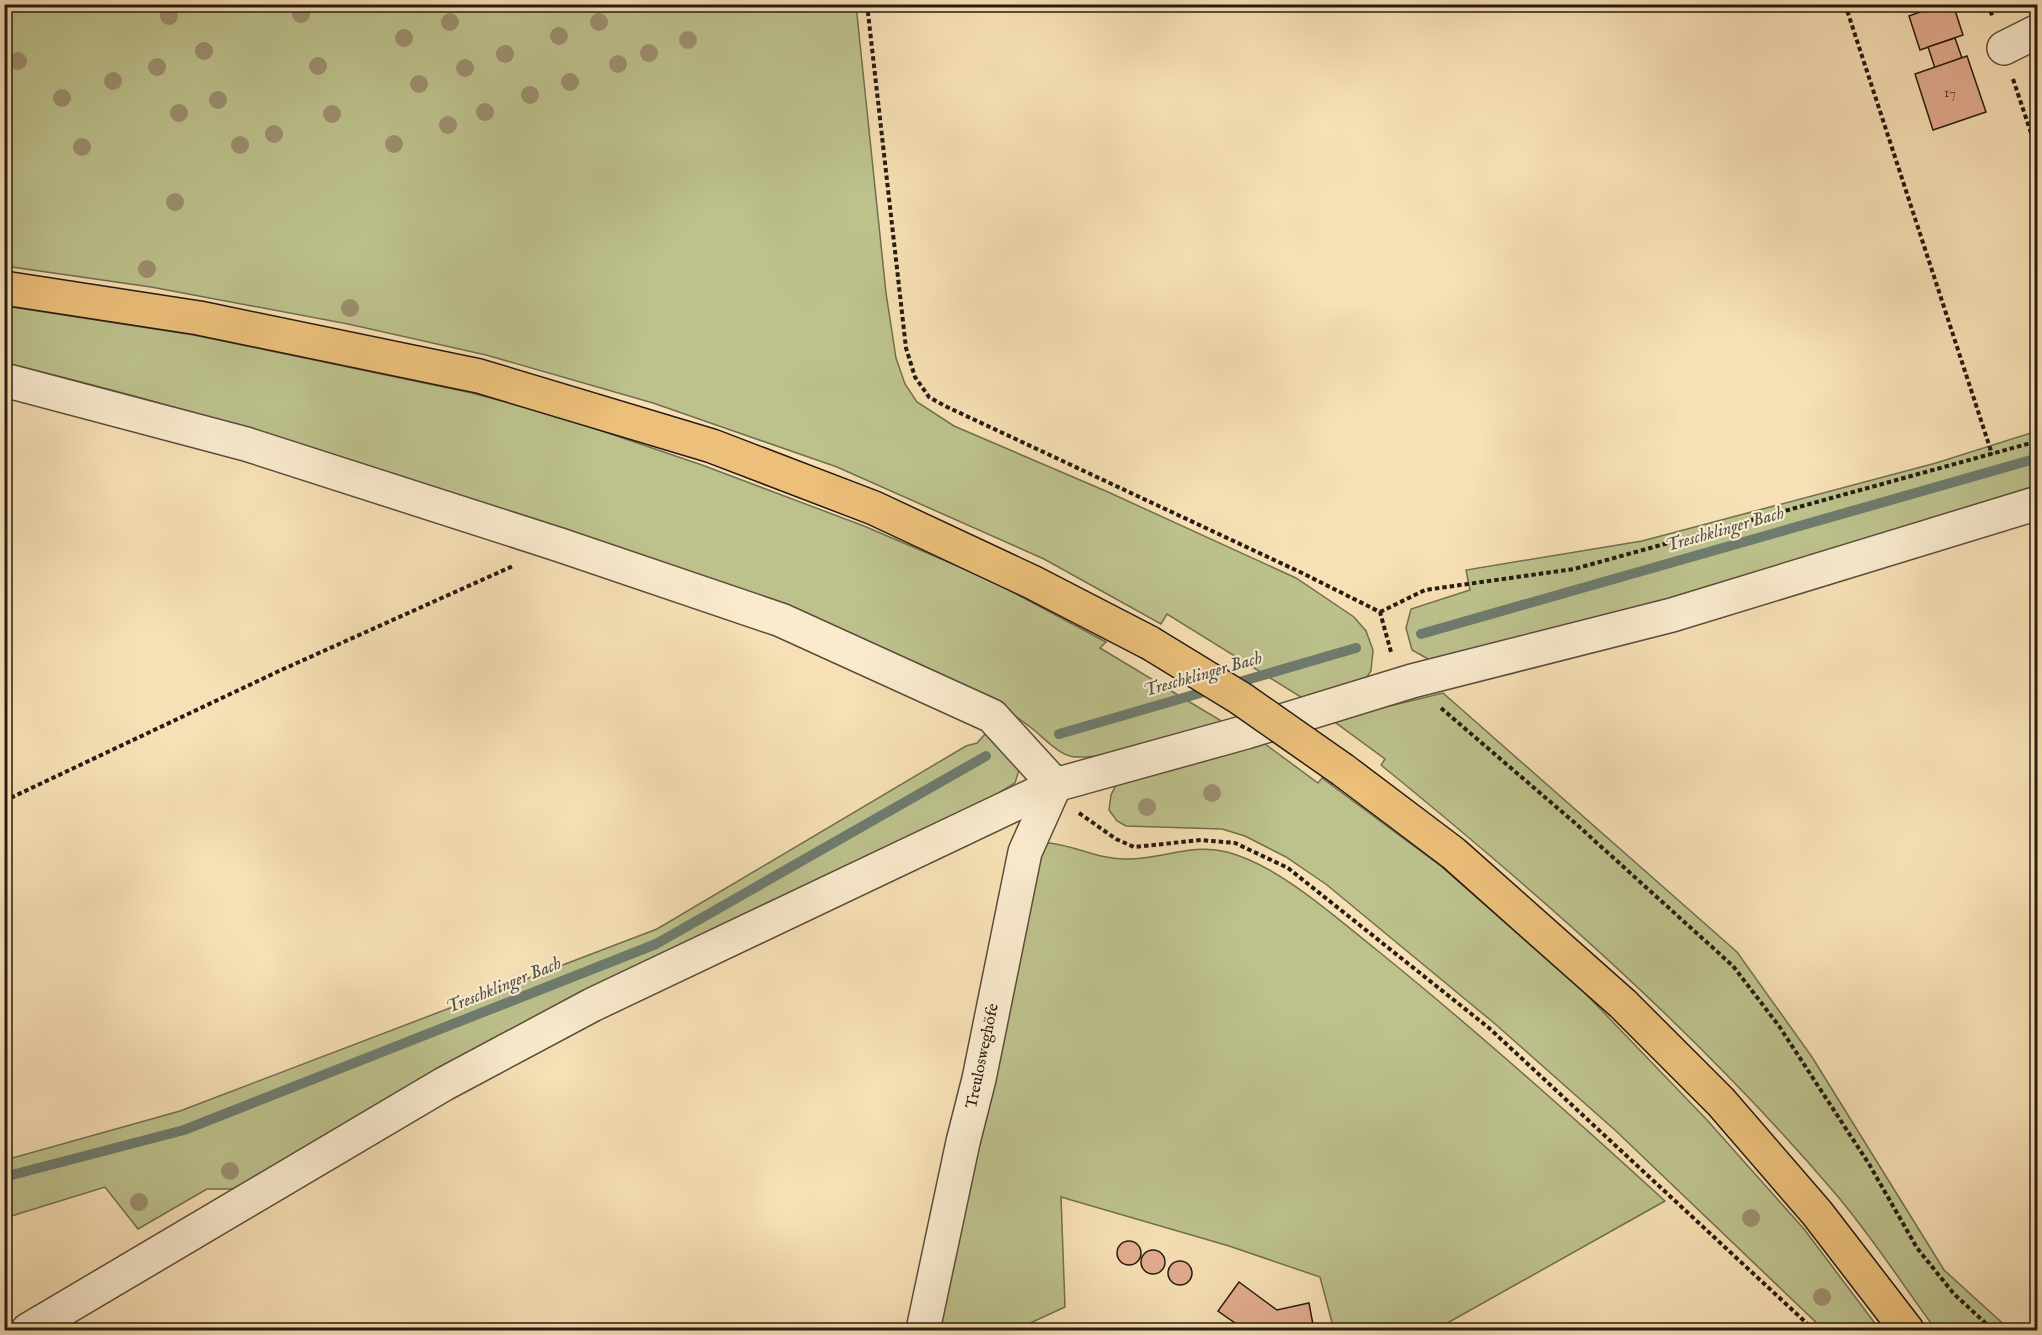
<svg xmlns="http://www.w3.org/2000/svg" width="2042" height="1335" font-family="'IM FELL English',serif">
  <rect width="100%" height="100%" fill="#f7e0b5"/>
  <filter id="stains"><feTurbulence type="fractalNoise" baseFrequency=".00333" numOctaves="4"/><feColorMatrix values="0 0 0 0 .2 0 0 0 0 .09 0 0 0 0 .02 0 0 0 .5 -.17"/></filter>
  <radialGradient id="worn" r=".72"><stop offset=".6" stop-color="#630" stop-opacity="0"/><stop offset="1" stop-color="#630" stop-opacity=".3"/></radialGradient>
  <g fill="#bdc28d" stroke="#726e50" stroke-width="1.5">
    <path d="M4,5H856L886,293L896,358L905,384L917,402L954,426L1108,492L1296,578L1354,617L1366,631L1373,650L1371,671L1362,684L1304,699L1167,614L1161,624L1044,559L837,467L653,403L486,355L348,324L151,287L5,266Z"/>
    <path d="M5,306L194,335L472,393L561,417L702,465L864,526L988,579L1106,642L1100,648L1223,722C1185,732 1113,759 1077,757C1061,757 1046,740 1034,730C991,696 936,670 885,650C597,540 305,435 5,363Z"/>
    <path d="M2037,431V491L1878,542L1435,663L1412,650L1406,628L1411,609L1470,590L1466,570L1642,541L1936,463Z"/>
    <path d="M1443,693L1737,952L1812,1057L1944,1270L2010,1330H1936C1902,1284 1871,1235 1834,1192C1699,1034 1542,896 1381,765L1385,759L1332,720Z"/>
    <path d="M988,731L1019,770L1015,783L997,794L588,997L233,1189H207L138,1229L105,1187L5,1218V1160L180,1111L657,929L966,746L977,743Z"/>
    <path d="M1261,741L1318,783L1322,778L1442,867L1585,993L1707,1120L1804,1229L1880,1330H1824L1616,1131L1494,1023L1327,885L1286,857L1245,836L1222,829L1126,826L1117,821L1109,810L1111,795L1117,783Z"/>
    <path d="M1049,843C1077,846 1100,860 1128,859C1163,859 1192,843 1227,852C1280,866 1335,917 1378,951C1477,1031 1571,1115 1665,1201L1435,1330H1334L1320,1277L1229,1246L1061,1197L1065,1307L1028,1324L1027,1330H931L1039,846Z"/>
  </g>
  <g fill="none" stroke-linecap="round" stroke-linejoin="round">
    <g stroke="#6e7c6f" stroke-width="10">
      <path d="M1421,634L2038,458"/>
      <path d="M1229,685L1356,648"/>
      <path d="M1059,734L1214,689"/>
      <path d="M4,1177L184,1130L656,944L986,756"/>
    </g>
  </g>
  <g fill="#e3ac90" stroke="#271b12" stroke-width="1.5">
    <path d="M1942,4H1953L1963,35L1920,50L1909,16Z"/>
    <path d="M1955,38L1962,58L1935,68L1928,47Z"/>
    <path d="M1967,56L1986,112L1933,130L1915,74Z"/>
    <circle cx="1129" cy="1253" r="12"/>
    <circle cx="1153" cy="1262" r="12"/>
    <circle cx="1180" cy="1273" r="12"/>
    <path d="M1239,1282L1277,1310L1309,1303L1314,1330H1245L1218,1311Z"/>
  </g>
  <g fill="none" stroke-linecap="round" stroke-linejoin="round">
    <defs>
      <g id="minor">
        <path d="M2004,48L2038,31"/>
        <path d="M4,380L246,444L560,545L781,620L992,716L1055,785"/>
        <path d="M28,1330L444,1084L592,1005L1055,785L1246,732L1412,681L1672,615L2038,503"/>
        <path d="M923,1330L963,1142L979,1079L1025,852L1055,785"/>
      </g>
      <g id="major">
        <path d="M4,288L199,318L479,376L712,446L874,508L1032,582L1150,643"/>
        <path d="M1343,770L1453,853L1623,1004L1721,1102L1817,1213L1907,1330"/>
      </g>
    </defs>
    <use href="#minor" stroke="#5b4c3b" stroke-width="36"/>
    <use href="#major" stroke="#271b12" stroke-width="36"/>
    <g stroke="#271b12" stroke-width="4" stroke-dasharray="4.5 3" stroke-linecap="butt">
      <path d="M867,4L906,348L915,377L929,397L945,406L1302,573L1380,612L1391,652"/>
      <path d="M1845,4L1992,454"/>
      <path d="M1988,4L1993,18"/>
      <path d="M2013,79L2038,154"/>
      <path d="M1380,612L1425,590L1574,569L2038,441"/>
      <path d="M1441,708L1575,823L1733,966L1779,1026L1869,1164L1917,1248L1954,1294L1993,1330"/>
      <path d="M4,801L279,671L513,566"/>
      <path d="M1079,813L1116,839L1134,847L1201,840L1235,843L1288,868L1489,1028L1814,1330"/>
    </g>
    <use href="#minor" stroke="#faebcf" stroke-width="33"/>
    <use href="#major" stroke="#ecc07a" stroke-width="33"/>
    <defs>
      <path id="major-bridge" d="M1150,643L1240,698L1343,770"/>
    </defs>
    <use href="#major-bridge" stroke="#271b12" stroke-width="36" stroke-linecap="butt"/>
    <use href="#major-bridge" stroke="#ecc07a" stroke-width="33"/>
  </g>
  <g fill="#9d8f70">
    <circle cx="301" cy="14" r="9"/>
    <circle cx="169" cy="16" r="9"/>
    <circle cx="450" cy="22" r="9"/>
    <circle cx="599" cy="22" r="9"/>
    <circle cx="559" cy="36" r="9"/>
    <circle cx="404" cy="38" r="9"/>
    <circle cx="688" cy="40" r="9"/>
    <circle cx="204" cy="51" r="9"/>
    <circle cx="649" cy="53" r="9"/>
    <circle cx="505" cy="54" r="9"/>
    <circle cx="18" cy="61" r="9"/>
    <circle cx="618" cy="64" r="9"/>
    <circle cx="318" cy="66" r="9"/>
    <circle cx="157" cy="67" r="9"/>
    <circle cx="465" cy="68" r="9"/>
    <circle cx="113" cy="81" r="9"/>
    <circle cx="570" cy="82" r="9"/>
    <circle cx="419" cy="84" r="9"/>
    <circle cx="530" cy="95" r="9"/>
    <circle cx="62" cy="98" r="9"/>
    <circle cx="218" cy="100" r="9"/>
    <circle cx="485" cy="112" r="9"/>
    <circle cx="179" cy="113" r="9"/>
    <circle cx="332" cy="114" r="9"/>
    <circle cx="448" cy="125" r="9"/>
    <circle cx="274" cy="134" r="9"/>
    <circle cx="394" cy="144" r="9"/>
    <circle cx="240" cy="145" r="9"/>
    <circle cx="82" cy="147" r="9"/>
    <circle cx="175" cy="202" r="9"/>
    <circle cx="147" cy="269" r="9"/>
    <circle cx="350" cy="308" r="9"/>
    <circle cx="1212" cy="793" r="9"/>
    <circle cx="1147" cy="807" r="9"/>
    <circle cx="230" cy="1171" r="9"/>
    <circle cx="139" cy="1202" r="9"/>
    <circle cx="1751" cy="1218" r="9"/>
    <circle cx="1822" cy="1297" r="9"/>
  </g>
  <g text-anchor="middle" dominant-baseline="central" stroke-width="4.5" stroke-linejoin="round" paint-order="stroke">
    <g font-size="14" fill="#563f32">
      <text x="1950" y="93">17</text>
    </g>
    <g font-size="16" fill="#271b12" stroke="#faebcf">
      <text transform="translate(983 1056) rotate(-78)">Treulosweghöfe</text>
    </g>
    <g font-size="18" font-style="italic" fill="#505448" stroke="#faebcf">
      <text transform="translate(1725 530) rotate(-16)">Treschklinger Bach</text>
      <text transform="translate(1203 675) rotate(-16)">Treschklinger Bach</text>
      <text transform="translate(504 986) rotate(-22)">Treschklinger Bach</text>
    </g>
  </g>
  <rect width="2042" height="1335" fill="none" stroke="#f7e0b5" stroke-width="24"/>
  <rect x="6" y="6" width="2030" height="1323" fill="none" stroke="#271b12" stroke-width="3"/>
  <rect x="12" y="12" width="2018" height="1311" fill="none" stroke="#271b12" stroke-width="1.5"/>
  <rect width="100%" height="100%" filter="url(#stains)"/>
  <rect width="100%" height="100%" fill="url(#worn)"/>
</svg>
